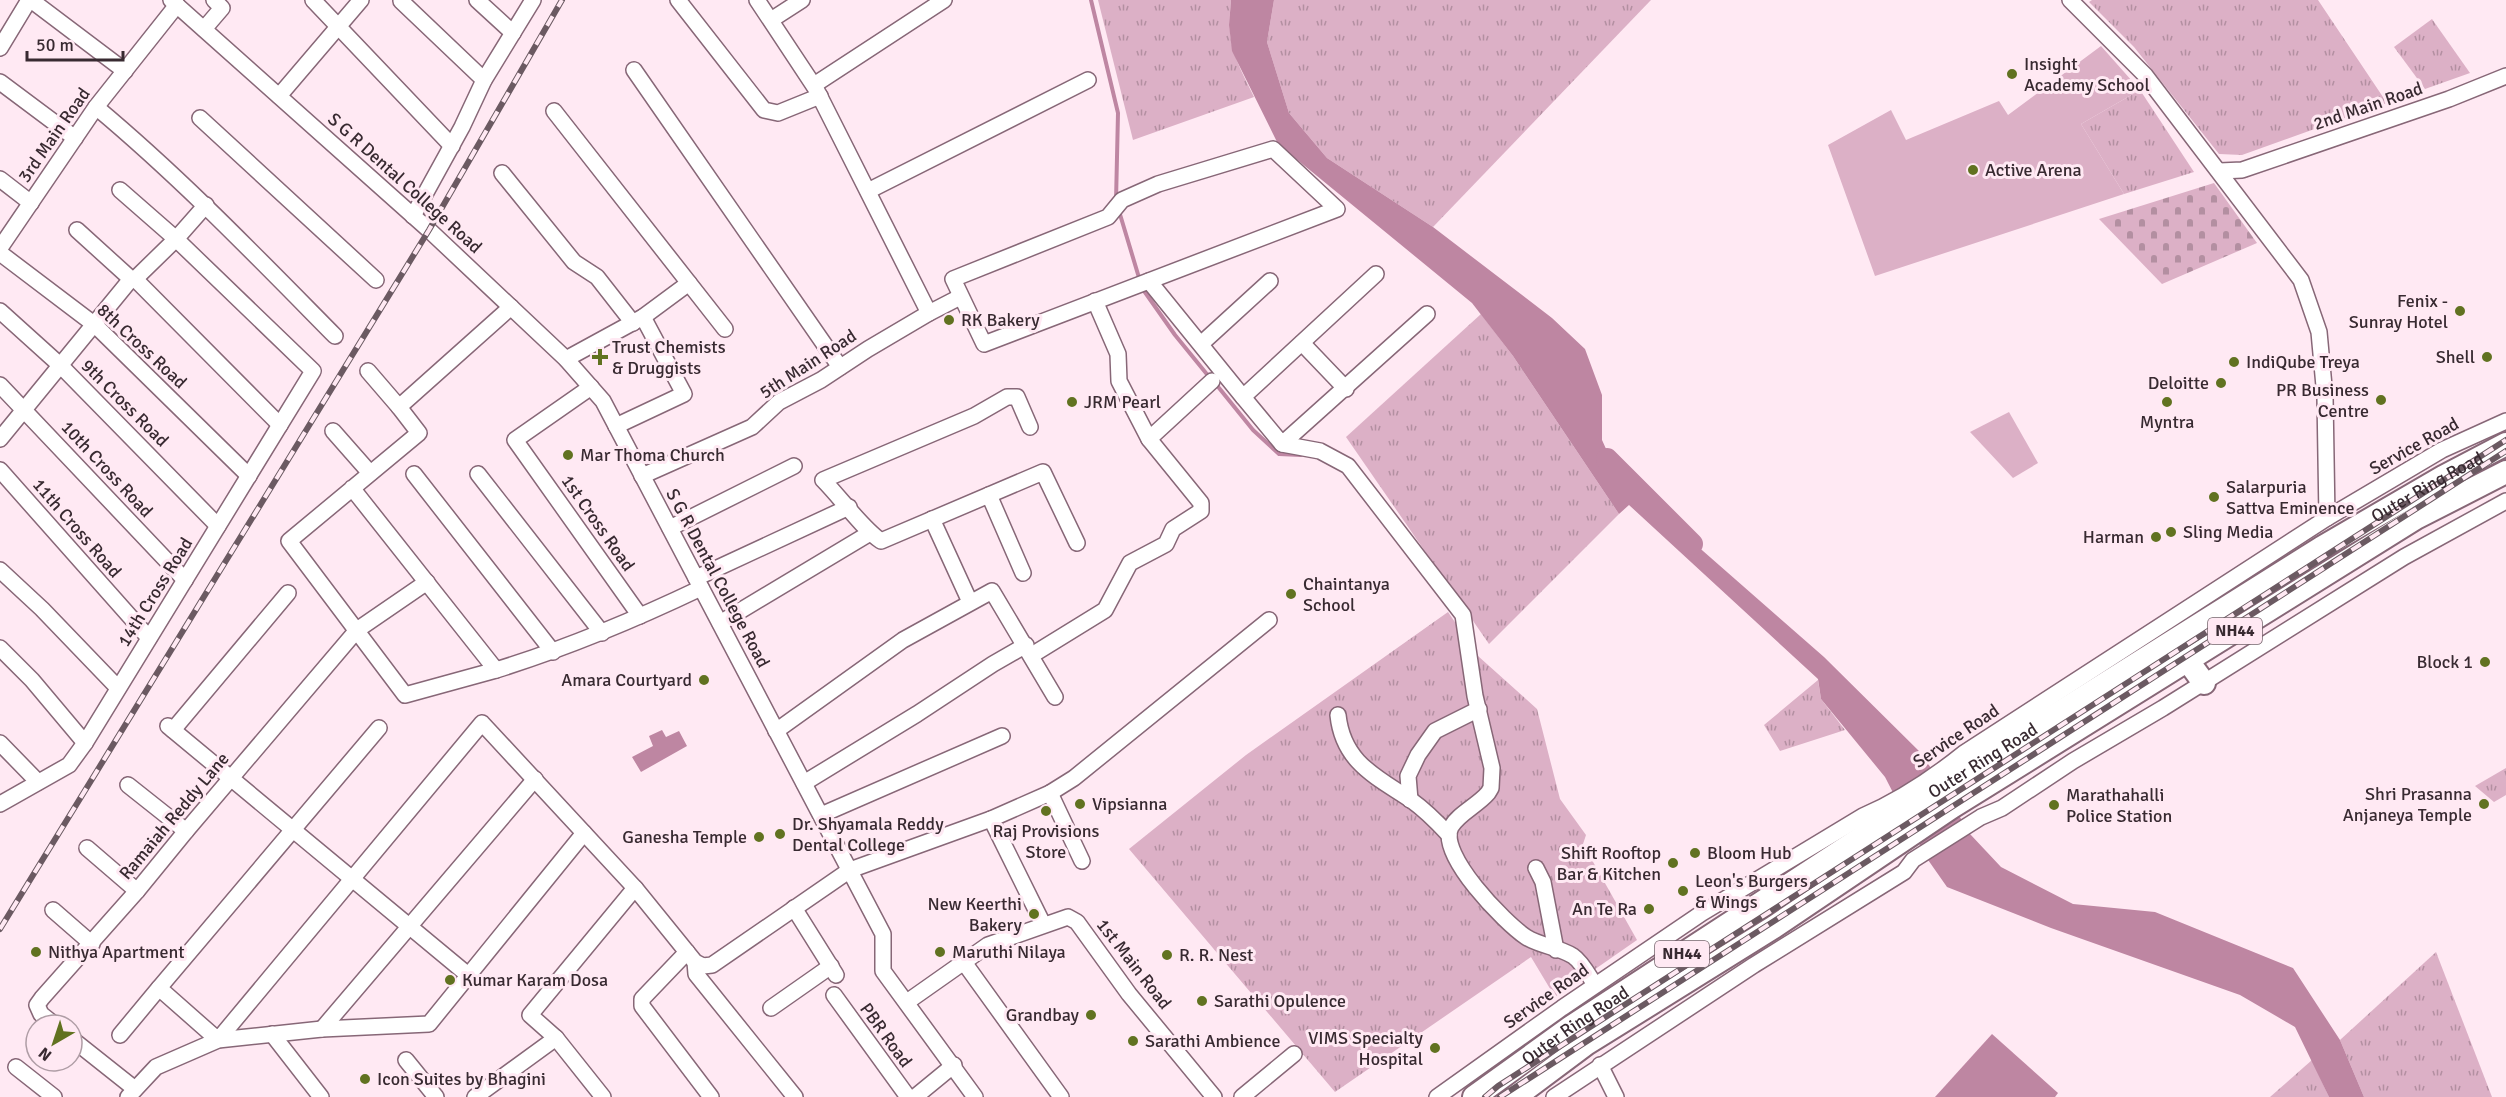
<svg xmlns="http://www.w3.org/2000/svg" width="2506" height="1097" font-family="Signika,sans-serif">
  <defs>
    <pattern id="grass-tufts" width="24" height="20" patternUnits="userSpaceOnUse" patternTransform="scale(1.5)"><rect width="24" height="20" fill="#dcb0c6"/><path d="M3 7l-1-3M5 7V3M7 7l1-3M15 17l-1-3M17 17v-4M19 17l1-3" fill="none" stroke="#b38fa1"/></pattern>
    <pattern id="cemetery-stones" width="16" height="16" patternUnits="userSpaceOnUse" patternTransform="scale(1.5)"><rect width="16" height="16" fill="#dcb0c6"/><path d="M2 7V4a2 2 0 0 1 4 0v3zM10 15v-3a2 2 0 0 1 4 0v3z" fill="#b38fa1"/></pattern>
  </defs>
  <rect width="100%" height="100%" fill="#ffe9f3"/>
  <g fill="url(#grass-tufts)">
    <path d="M1098,0H1231C1226,46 1235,57 1254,97L1133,140Z"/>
    <path d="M1274,0H1651L1433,227L1327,158L1289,113L1267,42Z"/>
    <path d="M2092,0H2318L2387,103L2242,155L2219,154L2134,47L2089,2Z"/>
    <path d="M2432,19L2470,73L2425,89L2394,47Z"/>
    <path d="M2140,90L2194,172L2124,194L2081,124Z"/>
    <path d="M1481,314L1513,356L1619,514L1489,644L1346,437Z"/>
    <path d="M1448,612L1478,656L1537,709L1560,799L1586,835L1583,844L1637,940L1555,997L1531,957L1335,1092L1129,849L1246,755Z"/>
    <path d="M1818,680L1821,699L1845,730L1780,751L1764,725Z"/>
    <path d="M2506,768V795L2494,802L2475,786Z"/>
    <path d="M2436,952L2492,1097H2364L2340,1040Z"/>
    <path d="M2312,1060L2329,1097H2270Z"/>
  </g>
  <path fill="url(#cemetery-stones)" d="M2214,183L2257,243L2162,284L2099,219Z"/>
  <g fill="#dcb0c6">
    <path d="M2101,46L2140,90L2081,124L2124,194L1875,276L1828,145L1891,110L1906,140L1999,101L2008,115Z"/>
    <path d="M2009,412L2038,463L2013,478L1970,432Z"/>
  </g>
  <g fill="#be86a2">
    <path d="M1231,0H1274L1267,42L1289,113L1327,158L1433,227L1552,318L1585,349L1602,395V440L1612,462L1654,508L1824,657L1923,755L1970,834L2001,867L2073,904L2155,912L2293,968L2340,1040L2364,1097H2329L2295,1027L2240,995L2051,928L1947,887L1926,857L1885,777L1821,699L1818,679L1629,505L1619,514L1513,356L1472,303L1278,144L1232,51L1229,25Z"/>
    <path d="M662,730L666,737L679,731L687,746L641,772L632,757L653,746L649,736Z"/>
    <path d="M1992,1034L2058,1093L2055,1097H1935Z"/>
  </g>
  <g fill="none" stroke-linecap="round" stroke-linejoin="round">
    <g stroke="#be86a2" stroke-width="4">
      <path d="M1091,0L1118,113L1116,201"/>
      <path d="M1119,211L1140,281"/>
      <path d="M1142,288L1175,335L1210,378"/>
      <path d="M1215,383L1253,430L1279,454L1301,455"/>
    </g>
    <path stroke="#be86a2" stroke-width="22" d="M1607,459L1692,544"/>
    <defs>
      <g id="minor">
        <path d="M31,0L125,71"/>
        <path d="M171,0L429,230L566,359L603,401L883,934V971L975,1097"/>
        <path d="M313,0L452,146"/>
        <path d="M477,0L513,33"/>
        <path d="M678,0L764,110L778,113L820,96"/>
        <path d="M757,0L816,89L929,313"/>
        <path d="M2070,0L2145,75L2301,280L2319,332L2325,397L2327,518"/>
        <path d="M401,1L484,80"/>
        <path d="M771,20L802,0"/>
        <path d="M204,29L222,8L214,0"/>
        <path d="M0,48L29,0"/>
        <path d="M634,70L840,367"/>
        <path d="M0,82L75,138"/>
        <path d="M814,85L944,0"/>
        <path d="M279,96L361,0"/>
        <path d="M96,107C181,178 257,257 335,336"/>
        <path d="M554,111L725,329"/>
        <path d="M200,118L376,280"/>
        <path d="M1273,149L1337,209L984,344L953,279L1108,217L1122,200L1158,184Z"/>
        <path d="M2220,171L2242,170L2449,99L2506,76"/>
        <path d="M502,173L574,262L597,277L633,323"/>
        <path d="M0,179L31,203"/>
        <path d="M868,191L1088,80"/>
        <path d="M413,216L462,127L484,80L533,0"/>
        <path d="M77,230L131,279"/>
        <path d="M0,248L96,107L177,5"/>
        <path d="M0,253L95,325L249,476"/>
        <path d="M135,279L280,425"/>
        <path d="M1149,281L1243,397L1376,274"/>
        <path d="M1095,301L1118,354L1119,381L1149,439"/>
        <path d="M0,311L61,366L218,526"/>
        <path d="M1302,343L1346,389"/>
        <path d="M1201,344L1270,281"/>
        <path d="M566,359L643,317L689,283"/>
        <path d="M368,371L399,407"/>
        <path d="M0,385L185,580"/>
        <path d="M591,387L515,440L640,616"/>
        <path d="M1243,397L1282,444L1427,314"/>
        <path d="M616,426L684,394L643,317"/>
        <path d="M1030,427L1017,397H1007L974,416L823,480C841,498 861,527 881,541L1043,472L1077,543"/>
        <path d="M333,431L370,473"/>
        <path d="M0,439L131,279H135L176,239L206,205"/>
        <path d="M1282,444L1320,451L1348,466L1463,615L1475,696L1492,768L1491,788L1488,793C1478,805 1458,814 1451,827C1437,854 1505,923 1526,937C1540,946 1559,947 1573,956C1582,962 1589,976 1595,985"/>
        <path d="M0,470L149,638"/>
        <path d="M414,474L553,652"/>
        <path d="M478,474L602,633"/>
        <path d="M642,476L752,427L779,402L821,380L868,349L929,313L960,297"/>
        <path d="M352,488L496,670L405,695L289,541L419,433L399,407L511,307"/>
        <path d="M989,495L1023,573"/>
        <path d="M932,519L970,602"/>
        <path d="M670,528L794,466"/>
        <path d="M0,570L42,609L118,688"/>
        <path d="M696,578L849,507"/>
        <path d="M720,623L870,533"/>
        <path d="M0,648L32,680L85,743"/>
        <path d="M1032,655L1105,610L1130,563L1166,544L1173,529L1201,511V503L1149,439L1212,381"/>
        <path d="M496,670C567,648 634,620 701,588"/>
        <path d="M1338,715C1343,763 1377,777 1411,800C1425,810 1437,822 1449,835"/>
        <path d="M168,726L468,975"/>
        <path d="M379,728L159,988L218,1040L482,723L635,888L695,962L703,966L712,965L850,870L991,819L1050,793L1074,778L1269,620"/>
        <path d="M173,730L288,593"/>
        <path d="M776,731L903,640L992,591L1055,697"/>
        <path d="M0,743L38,782"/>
        <path d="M804,783L917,714L993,664L1026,645"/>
        <path d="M128,785L186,831"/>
        <path d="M1050,793L1082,861"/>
        <path d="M1410,800L1408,776L1418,755L1435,731L1479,709"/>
        <path d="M0,804L69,765L85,743L313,371L176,239L120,190"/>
        <path d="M821,815L1002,736"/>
        <path d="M991,819L1043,924"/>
        <path d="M87,848L137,891"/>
        <path d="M1536,868L1543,882L1556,950"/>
        <path d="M794,908L836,975"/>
        <path d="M53,910L92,944"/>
        <path d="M687,952L642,999V1006L711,1097"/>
        <path d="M963,961L1061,1097"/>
        <path d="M695,962L696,974L795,1097"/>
        <path d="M834,995L908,1097"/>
        <path d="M907,1002L988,945L1068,917L1077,922L1129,994L1214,1097"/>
        <path d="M771,1008L831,966"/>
        <path d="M55,1025L41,1014L37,1005L42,998L137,891L186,831L357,630L427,582"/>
        <path d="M322,1029L535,779"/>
        <path d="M272,1034L321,1097"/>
        <path d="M120,1035L159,988"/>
        <path d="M72,1039L135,1089"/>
        <path d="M406,1060L436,1097"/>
        <path d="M1600,1065L1616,1097"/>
        <path d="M16,1067L54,1097"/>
        <path d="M128,1097L156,1067L218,1040L322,1029L429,1024L584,833"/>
        <path d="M475,1097L556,1038"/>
        <path d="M603,1097L556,1038L530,1015L635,888"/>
        <path d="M915,1097L954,1065"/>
        <path d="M1242,1097L1294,1054"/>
        <path d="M1437,1097L1562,1008L1702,913L1863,816C1900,800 1933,778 1964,753L2327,518L2442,450L2506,421"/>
        <path d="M1554,1097L1754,965L1904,872L1913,860L1981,817L2002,808L2073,761L2163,708L2404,557L2506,501"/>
      </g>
      <g id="highway">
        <path d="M2188,661L2204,683"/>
        <path id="s1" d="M1474,1097L1571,1027L1887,821L2321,548L2443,477L2506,444"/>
        <path d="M1515,1097L1586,1044L1774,927L1952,807L2416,518L2506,472"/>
      </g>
    </defs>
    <use href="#minor" stroke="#876777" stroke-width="18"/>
    <use href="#highway" stroke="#876777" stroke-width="26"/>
    <use href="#minor" stroke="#fff" stroke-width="15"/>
    <use href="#highway" stroke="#fff" stroke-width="22"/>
    <defs>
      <g id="rail">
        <path d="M0,929L429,230L562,0"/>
        <path d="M1485,1097L1498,1086L2506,440"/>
        <path d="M1500,1097L2506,451"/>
      </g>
    </defs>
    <use href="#rail" stroke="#6b5a62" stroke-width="6"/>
    <use href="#rail" stroke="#ffe9f3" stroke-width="4" stroke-dasharray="11" stroke-linecap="butt"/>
  </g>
  <g fill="#617220" stroke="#ffe9f3" stroke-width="2">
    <circle cx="2012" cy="74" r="6"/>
    <circle cx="1973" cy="170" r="6"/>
    <circle cx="2460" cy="311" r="6"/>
    <circle cx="949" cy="320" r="6"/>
    <path d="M597 348h6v6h6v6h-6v6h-6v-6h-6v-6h6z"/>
    <circle cx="2487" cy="357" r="6"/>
    <circle cx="2234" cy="362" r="6"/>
    <circle cx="2221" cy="383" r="6"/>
    <circle cx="2381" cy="400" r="6"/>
    <circle cx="1072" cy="402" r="6"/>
    <circle cx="2167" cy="402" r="6"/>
    <circle cx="568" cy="455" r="6"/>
    <circle cx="2214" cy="497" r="6"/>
    <circle cx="2171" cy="532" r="6"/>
    <circle cx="2156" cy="537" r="6"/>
    <circle cx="1291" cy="594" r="6"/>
    <circle cx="2485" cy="662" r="6"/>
    <circle cx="704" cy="680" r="6"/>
    <circle cx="1080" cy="804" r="6"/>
    <circle cx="2484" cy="804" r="6"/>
    <circle cx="2054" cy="805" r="6"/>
    <circle cx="1046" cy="811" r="6"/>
    <circle cx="780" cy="834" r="6"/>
    <circle cx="759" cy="837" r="6"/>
    <circle cx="1695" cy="853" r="6"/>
    <circle cx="1673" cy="863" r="6"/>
    <circle cx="1683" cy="891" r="6"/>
    <circle cx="1649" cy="909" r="6"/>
    <circle cx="1034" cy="914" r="6"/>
    <circle cx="36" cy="952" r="6"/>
    <circle cx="940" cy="952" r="6"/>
    <circle cx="1167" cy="955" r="6"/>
    <circle cx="450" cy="980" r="6"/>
    <circle cx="1202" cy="1001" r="6"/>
    <circle cx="1091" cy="1015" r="6"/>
    <circle cx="1133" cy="1041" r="6"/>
    <circle cx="1435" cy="1048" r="6"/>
    <circle cx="365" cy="1079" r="6"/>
  </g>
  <g text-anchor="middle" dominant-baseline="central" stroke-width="6" stroke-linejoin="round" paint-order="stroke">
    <g fill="#ffe9f3" stroke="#74636b" stroke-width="1.5">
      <rect x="2208" y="618" width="54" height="26" rx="4.5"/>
      <rect x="1655" y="941" width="54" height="26" rx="4.5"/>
    </g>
    <g font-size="16" font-weight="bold" fill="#382a31">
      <text x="2235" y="631">NH44</text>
      <text x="1682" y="954">NH44</text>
    </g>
    <g font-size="18" fill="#382a31" stroke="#ffe9f3" text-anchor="start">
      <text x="2024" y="64">Insight<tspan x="2024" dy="21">Academy School</tspan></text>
      <text x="1985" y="170">Active Arena</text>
      <text x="2448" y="301" text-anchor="end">Fenix -<tspan x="2448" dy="21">Sunray Hotel</tspan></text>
      <text x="961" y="320">RK Bakery</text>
      <text x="612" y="347">Trust Chemists<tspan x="612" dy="21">&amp; Druggists</tspan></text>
      <text x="2475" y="357" text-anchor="end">Shell</text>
      <text x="2246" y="362">IndiQube Treya</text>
      <text x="2209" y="383" text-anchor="end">Deloitte</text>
      <text x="2369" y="390" text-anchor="end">PR Business<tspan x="2369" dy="21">Centre</tspan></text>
      <text x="1084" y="402">JRM Pearl</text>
      <text x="2167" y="422" text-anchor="middle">Myntra</text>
      <text x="580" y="455">Mar Thoma Church</text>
      <text x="2226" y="487">Salarpuria<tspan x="2226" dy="21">Sattva Eminence</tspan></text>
      <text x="2183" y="532">Sling Media</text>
      <text x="2144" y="537" text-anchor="end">Harman</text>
      <text x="1303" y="584">Chaintanya<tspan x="1303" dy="21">School</tspan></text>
      <text x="2473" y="662" text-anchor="end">Block 1</text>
      <text x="692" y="680" text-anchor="end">Amara Courtyard</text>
      <text x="2472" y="794" text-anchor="end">Shri Prasanna<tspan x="2472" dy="21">Anjaneya Temple</tspan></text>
      <text x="2066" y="795">Marathahalli<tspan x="2066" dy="21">Police Station</tspan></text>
      <text x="1092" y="804">Vipsianna</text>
      <text x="792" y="824">Dr. Shyamala Reddy<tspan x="792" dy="21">Dental College</tspan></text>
      <text x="1046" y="831" text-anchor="middle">Raj Provisions<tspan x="1046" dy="21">Store</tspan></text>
      <text x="747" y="837" text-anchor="end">Ganesha Temple</text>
      <text x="1661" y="853" text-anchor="end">Shift Rooftop<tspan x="1661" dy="21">Bar &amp; Kitchen</tspan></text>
      <text x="1707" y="853">Bloom Hub</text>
      <text x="1695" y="881">Leon's Burgers<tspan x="1695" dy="21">&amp; Wings</tspan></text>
      <text x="1022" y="904" text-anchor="end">New Keerthi<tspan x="1022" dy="21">Bakery</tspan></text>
      <text x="1637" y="909" text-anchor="end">An Te Ra</text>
      <text x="48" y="952">Nithya Apartment</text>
      <text x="952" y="952">Maruthi Nilaya</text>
      <text x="1179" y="955">R. R. Nest</text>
      <text x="462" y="980">Kumar Karam Dosa</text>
      <text x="1214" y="1001">Sarathi Opulence</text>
      <text x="1079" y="1015" text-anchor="end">Grandbay</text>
      <text x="1423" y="1038" text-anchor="end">VIMS Specialty<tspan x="1423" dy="21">Hospital</tspan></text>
      <text x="1145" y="1041">Sarathi Ambience</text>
      <text x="377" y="1079">Icon Suites by Bhagini</text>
    </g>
    <g font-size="18" fill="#382a31" stroke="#ffe9f3">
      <text transform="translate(2368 106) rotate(-19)">2nd Main Road</text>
      <text transform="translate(54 135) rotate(-55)">3rd Main Road</text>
      <text transform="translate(405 183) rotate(42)">S G R Dental College Road</text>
      <text transform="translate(142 346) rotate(43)">8th Cross Road</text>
      <text transform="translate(808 364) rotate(-33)">5th Main Road</text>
      <text transform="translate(125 403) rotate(45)">9th Cross Road</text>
      <text transform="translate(2414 446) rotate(-29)">Service Road</text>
      <text transform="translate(107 469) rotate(47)">10th Cross Road</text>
      <text stroke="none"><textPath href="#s1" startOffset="1132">Outer Ring Road</textPath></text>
      <text transform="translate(598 523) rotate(55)">1st Cross Road</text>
      <text transform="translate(77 528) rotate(49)">11th Cross Road</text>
      <text transform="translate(718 578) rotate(62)">S G R Dental College Road</text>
      <text transform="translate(155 592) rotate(-58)">14th Cross Road</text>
      <text transform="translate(1956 736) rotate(-34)">Service Road</text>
      <text stroke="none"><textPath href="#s1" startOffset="610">Outer Ring Road</textPath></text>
      <text transform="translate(174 816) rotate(-50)">Ramaiah Reddy Lane</text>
      <text transform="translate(1134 964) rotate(52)">1st Main Road</text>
      <text transform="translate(1546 996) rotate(-35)">Service Road</text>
      <text stroke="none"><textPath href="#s1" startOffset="124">Outer Ring Road</textPath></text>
      <text transform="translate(886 1035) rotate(54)">PBR Road</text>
    </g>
  </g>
  <g transform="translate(54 1043) rotate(219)"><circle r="28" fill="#ffe9f3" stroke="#af9da5" stroke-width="1.5"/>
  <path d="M0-4.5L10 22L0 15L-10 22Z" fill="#617220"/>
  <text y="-9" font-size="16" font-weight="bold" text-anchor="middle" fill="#382a31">N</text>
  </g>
  <path d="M27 51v9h96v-9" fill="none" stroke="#382a31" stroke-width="3"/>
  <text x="36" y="51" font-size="18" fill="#382a31" stroke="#ffe9f3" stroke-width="4.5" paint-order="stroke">50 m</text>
</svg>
